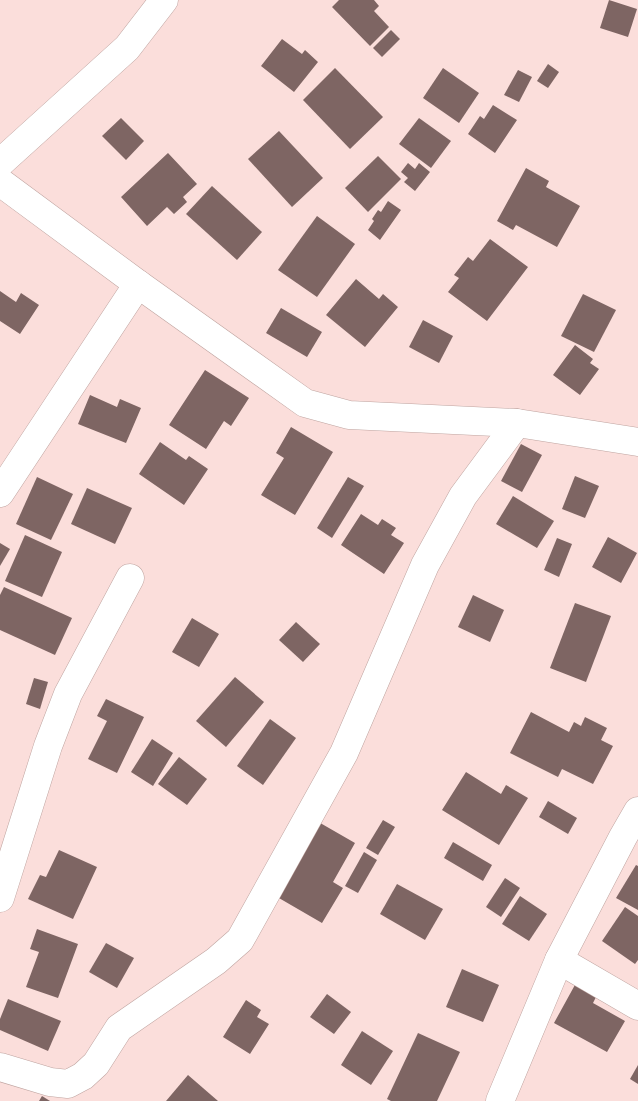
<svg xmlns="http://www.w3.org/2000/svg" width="638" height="1101" font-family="Montserrat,sans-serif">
  <rect width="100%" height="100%" fill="#fbdedb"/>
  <g fill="#7e6563">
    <path d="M339,0H374L379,6L374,11L389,27L370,46L332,7Z"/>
    <path d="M609,0L637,9L628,37L600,28Z"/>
    <path d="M391,30L400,39L382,57L373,48Z"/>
    <path d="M282,39L302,54L305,50L318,62L294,92L261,66Z"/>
    <path d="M548,64L559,72L548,88L537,81Z"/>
    <path d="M335,68L383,117L350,149L303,100Z"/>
    <path d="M443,68L479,93L459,123L423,98Z"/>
    <path d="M518,70L532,77L519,102L504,95Z"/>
    <path d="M493,105L517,120L495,153L468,134L480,116L484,119Z"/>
    <path d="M121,118L144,141L126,160L102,136Z"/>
    <path d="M419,118L451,141L431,168L399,144Z"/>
    <path d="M279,131L323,178L292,207L248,159Z"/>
    <path d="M168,153L197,184L183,197L187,202L174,214L167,207L147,226L121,197Z"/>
    <path d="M378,156L401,179L368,212L345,188Z"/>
    <path d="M408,163L415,169L419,163L430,172L415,191L404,182L408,178L401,172Z"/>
    <path d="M526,168L549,181L546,187L580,206L557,247L516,225L513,230L497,221Z"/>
    <path d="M212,186L262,232L237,260L186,214Z"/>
    <path d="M388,201L401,210L380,240L368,230L374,221L372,219L378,210L381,212Z"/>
    <path d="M317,216L355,244L317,297L278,270Z"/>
    <path d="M490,239L528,267L487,321L448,292L459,278L454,275L468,257L473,261Z"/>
    <path d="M356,279L379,299L383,294L398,307L365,347L326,315Z"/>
    <path d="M0,291L16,302L21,293L39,305L20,334L0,321Z"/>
    <path d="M583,294L616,310L594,352L561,336Z"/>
    <path d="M281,308L322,332L307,357L266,333Z"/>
    <path d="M423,320L453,336L439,363L409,347Z"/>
    <path d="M575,345L593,359L590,363L599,369L580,395L553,375Z"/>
    <path d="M205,370L249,398L231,426L224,421L206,449L169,425Z"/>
    <path d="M90,395L117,407L120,399L141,408L126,443L78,424Z"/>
    <path d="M291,427L333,452L295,515L261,495L284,458L276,453Z"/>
    <path d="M160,442L186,460L189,456L208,469L184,505L139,474Z"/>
    <path d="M521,444L542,455L522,492L501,481Z"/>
    <path d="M575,476L599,486L585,518L562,509Z"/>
    <path d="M37,477L73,494L51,540L16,524Z"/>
    <path d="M348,477L364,486L332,538L317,528Z"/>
    <path d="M87,488L132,508L115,544L71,524Z"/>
    <path d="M513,496L554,521L537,548L496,524Z"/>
    <path d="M361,514L378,525L382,519L396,528L391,535L404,543L384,574L341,545Z"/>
    <path d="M25,535L62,552L42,597L5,581Z"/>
    <path d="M608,537L637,553L621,583L592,567Z"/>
    <path d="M557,538L572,544L559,577L544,570Z"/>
    <path d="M0,543L10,549L0,566Z"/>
    <path d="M4,587L72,618L55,655L0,630V595Z"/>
    <path d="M473,595L504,610L490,642L458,627Z"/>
    <path d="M575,603L611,616L586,682L550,668Z"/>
    <path d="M192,618L219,634L199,667L172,652Z"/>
    <path d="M296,622L320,644L303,662L279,640Z"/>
    <path d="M235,677L264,702L226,747L196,721Z"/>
    <path d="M34,678L48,682L40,709L26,704Z"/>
    <path d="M106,699L144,717L117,773L88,759L107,721L97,716Z"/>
    <path d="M531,712L569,732L574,722L581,726L585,717L607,728L601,740L613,746L593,784L562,769L558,777L510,753Z"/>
    <path d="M270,719L296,738L263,785L237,766Z"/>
    <path d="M152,739L173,753L153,786L131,772Z"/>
    <path d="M179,757L207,779L187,805L158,784Z"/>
    <path d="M466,772L501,794L506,785L528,798L499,845L442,810Z"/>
    <path d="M548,801L577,818L568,834L539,817Z"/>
    <path d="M315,820L355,843L333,882L343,888L322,923L272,894Z"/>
    <path d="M383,820L395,827L378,855L366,848Z"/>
    <path d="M453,842L492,865L483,881L444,858Z"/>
    <path d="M59,850L97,867L73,919L28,899L40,875L46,877Z"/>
    <path d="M364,852L377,860L358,893L345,886Z"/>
    <path d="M636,865L638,866V910L616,898Z"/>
    <path d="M505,878L520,888L501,917L486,907Z"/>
    <path d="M397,884L443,909L425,940L380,914Z"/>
    <path d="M520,896L547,914L529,941L502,924Z"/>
    <path d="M625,907L638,916V960L635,964L602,941Z"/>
    <path d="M37,929L78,944L58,998L26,987L39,952L30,949Z"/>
    <path d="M106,943L134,958L117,988L89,972Z"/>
    <path d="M462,969L499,985L483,1022L446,1007Z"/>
    <path d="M576,983L597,995L593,1003L625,1021L607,1052L554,1023Z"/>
    <path d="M327,994L351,1012L334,1034L310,1017Z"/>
    <path d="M8,999L61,1021L48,1051L0,1030V1019Z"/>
    <path d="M246,1000L261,1010L257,1017L269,1024L250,1054L223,1037Z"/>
    <path d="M362,1031L393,1051L371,1085L341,1065Z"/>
    <path d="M418,1033L460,1052L437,1101H391L387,1099Z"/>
    <path d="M638,1065V1084L630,1079Z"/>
    <path d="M188,1075L218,1101H166Z"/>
    <path d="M42,1096L50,1101H39Z"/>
  </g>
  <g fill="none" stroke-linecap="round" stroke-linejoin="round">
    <defs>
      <g id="minor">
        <path d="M0,163L127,48L164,0"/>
        <path d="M0,182L138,284L305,403L349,415L517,423L638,442"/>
        <path d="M0,493L138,284"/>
        <path d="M0,898L48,746L68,694L130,578"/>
        <path d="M559,960L638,1006"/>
        <path d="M0,1067L50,1082L68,1084L83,1076L96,1064L119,1028L216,961L240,940L344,753L425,565L463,496L517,423"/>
        <path d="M500,1101L559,960L623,837L638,811"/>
      </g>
    </defs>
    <use href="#minor" stroke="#bfa4a0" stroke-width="29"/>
    <use href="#minor" stroke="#fff" stroke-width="28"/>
  </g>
</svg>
